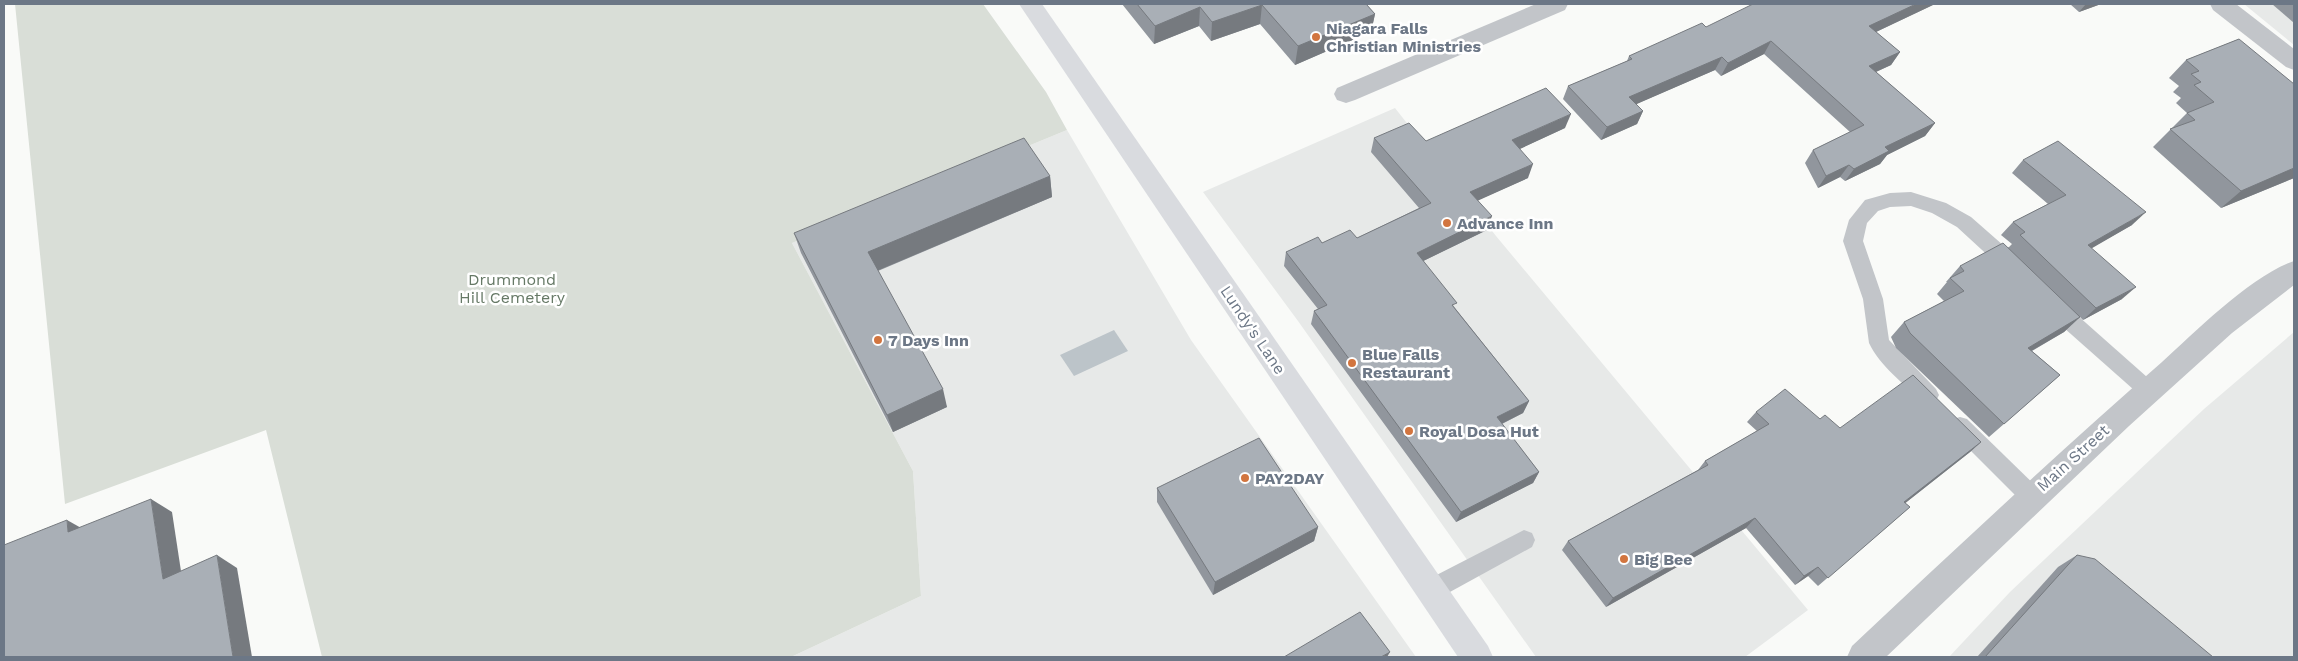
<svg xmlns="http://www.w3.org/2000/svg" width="2298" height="661" font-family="'Work Sans',sans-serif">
  <rect width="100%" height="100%" fill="#f9faf8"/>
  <g fill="#e7e9e8">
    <path d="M2244,4H2294V45Z"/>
    <path d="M1395,108L1496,236L1808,610L1745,657H1536L1298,321L1203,192Z"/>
    <path d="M1067,130L1191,340L1416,657H791L921,596L913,471L792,243Z"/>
    <path d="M2294,332V657H1949L2010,592L2204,409Z"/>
  </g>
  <path fill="#d9ded7" d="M15,4H983L1046,92L1067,130L792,243L913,471L921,596L791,657H322L266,430L65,504Z"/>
  <path fill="#bcc4c9" d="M1114,330L1128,351L1074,376L1060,355Z"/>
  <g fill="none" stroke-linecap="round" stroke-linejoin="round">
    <g fill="#c2c5c9" fill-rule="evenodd">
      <path d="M1911,192L1946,203L1971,217L2020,260L2023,266L2020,272L2013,274L2006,272L1957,227L1932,213L1911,206L1890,207L1878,211L1867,223L1863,241L1883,299L1889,340L1936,389L1939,395L1936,401L1929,404L1922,401C1904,384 1880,366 1869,343L1863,299L1843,241L1849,220L1865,200L1890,193Z"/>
      <path d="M2053,298L2060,300L2156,385L2159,391L2156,397L2149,400L2142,397L2046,312L2043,306L2046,300Z"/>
      <path d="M1960,417L1967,419L2039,489L2042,496L2039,503L2031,506L2023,503L1953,433L1950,426L1953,419Z"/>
      <path d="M1524,530L1532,533L1535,540L1532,547L1439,598L1431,601L1423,598L1420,590L1423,582Z"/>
    </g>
    <g fill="#c2c5c9" fill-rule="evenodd">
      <path d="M1536,4H1568L1565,10L1355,100L1346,103L1337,100L1334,94L1337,88Z"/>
      <path d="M2210,4H2236L2294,49V70L2286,67L2213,10Z"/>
    </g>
    <path fill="#c2c5c9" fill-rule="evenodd" d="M2294,261V285L2232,333L2129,426L1886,657H1847L1852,646C1954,550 2057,454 2162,362C2196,331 2252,275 2294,261Z"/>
    <path fill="#d9dbdf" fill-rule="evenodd" d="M1019,4H1042L1488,646L1493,657H1458Z"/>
  </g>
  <g fill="#91969d">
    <path d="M1122,4H1366L1375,14L1371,32L1295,65L1260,24L1211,41L1199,26L1154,44Z"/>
    <path d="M1935,4L1876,32L1900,52L1891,65L1876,72L1935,123L1925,136L1887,155L1880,164L1845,181L1840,177L1818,188L1805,163L1813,150L1850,132L1764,54L1721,76L1715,70L1636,104L1643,111L1637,124L1601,140L1563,99L1568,86L1627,61L1629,56L1706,27Z"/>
    <path d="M2070,4H2101L2079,12Z"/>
    <path d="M2272,4H2294V23Z"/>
    <path d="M2239,39L2294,178L2221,208L2153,147L2187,113L2176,103L2181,98L2173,92L2179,86L2169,78L2186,60Z"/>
    <path d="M1565,128L1519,149L1528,178L1478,200L1487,230L1423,261L1455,308L1529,401L1523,413L1502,424L1539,472L1533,483L1456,522L1311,324L1314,311L1318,309L1284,266L1286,252L1322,243L1357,238L1419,208L1371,152L1374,138L1426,141Z"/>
    <path d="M2023,160L2132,225L2091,248L2122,299L2083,320L2080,317L2064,332L2032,351L2060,375L1989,437L1896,348L1891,337L1904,322L1944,301L1937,294L1947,282H1946L1960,266L2009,247L2012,244L2001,235L2013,222L2048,204L2012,173Z"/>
    <path d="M1050,176L1052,197L878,271L947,407L893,432L801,253L794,233Z"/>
    <path d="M1756,412L1820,419L1840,428L1981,442L1970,452L1905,503L1910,507L1818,586L1808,576L1795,585L1746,528L1606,607L1562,550L1568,541L1698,470L1705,461L1757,431L1747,422Z"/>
    <path d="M1157,488L1318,527L1314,541L1213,595L1157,502Z"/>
    <path d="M2077,555L2213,657H1977L2058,567Z"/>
  </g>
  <g fill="#767a7f">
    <path d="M1916,4H1935L1861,39L1869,26Z"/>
    <path d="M2086,4H2101L2079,12Z"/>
    <path d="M1262,5L1260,24L1211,41L1212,22Z"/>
    <path d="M1200,7L1199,26L1154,44L1155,26Z"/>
    <path d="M1375,14L1371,32L1295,65L1298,46Z"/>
    <path d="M1771,41L1764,54L1721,76L1728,63Z"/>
    <path d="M1900,52L1891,65L1860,79L1869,66Z"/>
    <path d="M1722,57L1715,70L1623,110L1629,97Z"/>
    <path d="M1643,111L1637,124L1601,140L1607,127Z"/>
    <path d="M1571,114L1565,128L1507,155L1512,140Z"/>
    <path d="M1935,123L1925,136L1887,155L1880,164L1845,181L1854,169L1885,147Z"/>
    <path d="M1533,164L1528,178L1466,206L1470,192Z"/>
    <path d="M1849,165L1840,177L1818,188L1826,176Z"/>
    <path d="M2294,168V178L2221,208L2241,191Z"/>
    <path d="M1050,176L1052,197L874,272L868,252Z"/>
    <path d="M2146,212L2132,225L2075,258L2088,245Z"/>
    <path d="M1492,216L1487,230L1413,266L1417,253Z"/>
    <path d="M2136,287L2122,299L2083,320L2096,308Z"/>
    <path d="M2080,317L2064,332L2012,362L2028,348Z"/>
    <path d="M943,389L947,407L893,432L887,415Z"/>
    <path d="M1529,401L1523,413L1491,429L1497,417Z"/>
    <path d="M1981,442L1970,452L1894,512L1904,502Z"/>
    <path d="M1539,472L1533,483L1456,522L1461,512Z"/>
    <path d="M151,499L172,512L184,591L163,579Z"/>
    <path d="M1755,518L1746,528L1606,607L1613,598Z"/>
    <path d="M67,520L90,533L68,532Z"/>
    <path d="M1318,527L1314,541L1213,595L1215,582Z"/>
    <path d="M217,555L237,568L252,657H233Z"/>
    <path d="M1818,567L1808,576L1795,585L1804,576Z"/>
    <path d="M1390,652L1387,657H1381Z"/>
  </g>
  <g fill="#a9afb6" stroke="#767a7f">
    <path d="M1137,4H1366L1375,14L1298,46L1262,5L1212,22L1200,7L1155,26Z"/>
    <path d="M1753,4H1916L1869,26L1900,52L1869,66L1935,123L1885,147L1889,151L1854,169L1849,165L1826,176L1813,150L1864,125L1771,41L1728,63L1722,57L1629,97L1643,111L1607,127L1568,86L1632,59L1629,56L1702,23L1706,27Z"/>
    <path d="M2239,39L2294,84V168L2241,191L2170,129L2195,120L2187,113L2214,102L2194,85L2201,82L2191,74L2199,71L2186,60Z"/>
    <path d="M1546,88L1571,114L1512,140L1533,164L1470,192L1492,216L1417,253L1457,303L1452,305L1529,401L1497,417L1539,472L1461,512L1314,311L1327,305L1286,252L1318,237L1322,243L1350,230L1357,238L1431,203L1374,138L1409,123L1426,141Z"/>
    <path d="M1024,138L1050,176L868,252L943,389L887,415L794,233Z"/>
    <path d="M2058,141L2146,212L2088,245L2136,287L2096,308L2020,235L2025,232L2013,222L2066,195L2023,160Z"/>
    <path d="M2003,243L2080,317L2028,348L2060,375L2004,424L1910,333L1904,322L1964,291L1950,278L1964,271L1960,266Z"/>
    <path d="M1913,375L1981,442L1904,502L1910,507L1828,578L1818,567L1804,576L1755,518L1613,598L1568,541L1708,465L1705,461L1769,424L1756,412L1785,389L1820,419L1825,415L1840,428Z"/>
    <path d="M1259,438L1318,527L1215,582L1157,488Z"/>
    <path d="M151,499L163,579L217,555L233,657H4V545L67,520L68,532Z"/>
    <path d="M2077,555L2095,559L2213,657H1985Z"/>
    <path d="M1360,612L1390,652L1381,657H1284Z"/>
  </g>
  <g fill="#d2753f" stroke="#fff" stroke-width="2">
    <circle cx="1316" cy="37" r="5"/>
    <circle cx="1447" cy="223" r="5"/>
    <circle cx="878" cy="340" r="5"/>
    <circle cx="1352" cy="363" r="5"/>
    <circle cx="1409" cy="431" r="5"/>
    <circle cx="1245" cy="478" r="5"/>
    <circle cx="1624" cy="559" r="5"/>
  </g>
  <g text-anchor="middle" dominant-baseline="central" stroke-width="5" stroke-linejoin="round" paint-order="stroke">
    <g font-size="16" font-weight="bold" fill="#6c7786" stroke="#fff" text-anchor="start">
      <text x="1326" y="28">Niagara Falls<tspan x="1326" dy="18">Christian Ministries</tspan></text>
      <text x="1457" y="223">Advance Inn</text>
      <text x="888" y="340">7 Days Inn</text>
      <text x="1362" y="354">Blue Falls<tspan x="1362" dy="18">Restaurant</tspan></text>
      <text x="1419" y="431">Royal Dosa Hut</text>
      <text x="1255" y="478">PAY2DAY</text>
      <text x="1634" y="559">Big Bee</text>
    </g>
    <g font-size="16" fill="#667966" stroke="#fff">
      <text x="512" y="279">Drummond<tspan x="512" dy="18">Hill Cemetery</tspan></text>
    </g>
    <g font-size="16" fill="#6c7786" stroke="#fff">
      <text transform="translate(1253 330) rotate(56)">Lundy's Lane</text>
      <text transform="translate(2073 458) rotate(-42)">Main Street</text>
    </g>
  </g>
  <rect width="2298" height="661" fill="none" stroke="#6c7786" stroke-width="10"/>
</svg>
